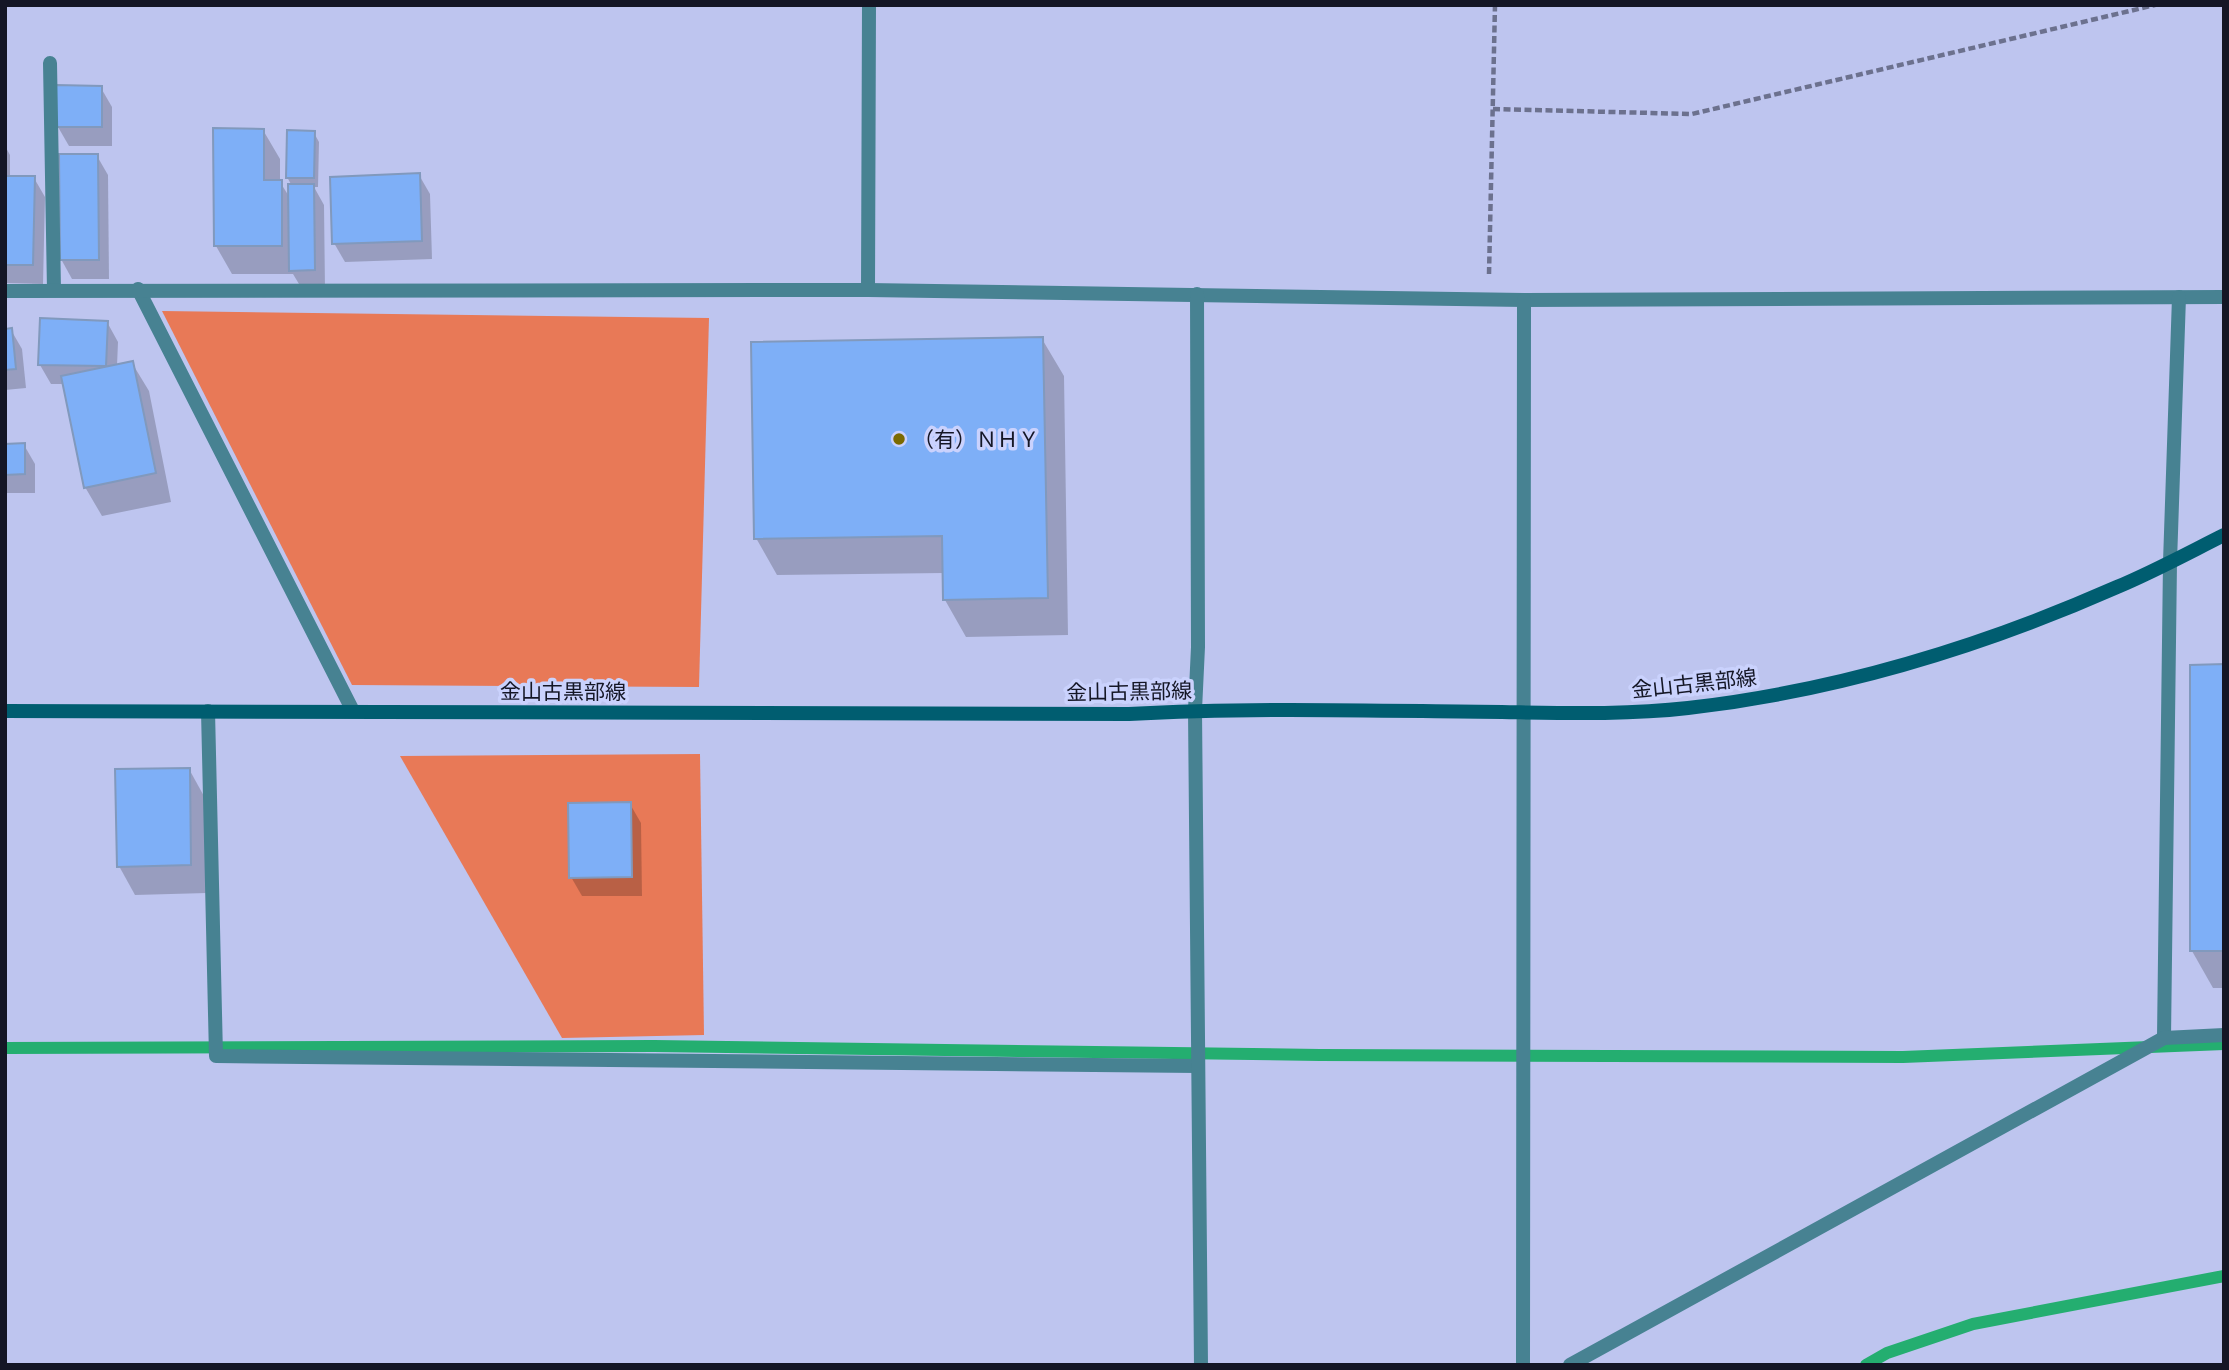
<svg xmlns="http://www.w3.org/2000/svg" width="2229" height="1370" font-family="Quicksand,'Noto Sans JP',sans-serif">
  <rect width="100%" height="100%" fill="#bec5ef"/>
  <g fill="#e87957">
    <path d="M162,311L709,318L699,687L352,685Z"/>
    <path d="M700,754L704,1035L562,1038L400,756Z"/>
  </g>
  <g fill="#0003">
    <path d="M101,88L112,107V146H69L58,127Z"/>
    <path d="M263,130L280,159V182L290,198L292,186L287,177L314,133L319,142L318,187H314L324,205L325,289H302L293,274H232L216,246Z"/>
    <path d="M5,146L10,155V178H34L45,197L43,284L5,283Z"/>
    <path d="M97,156L108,175L109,279H72L61,259Z"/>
    <path d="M419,175L430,194L432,259L345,262L334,243Z"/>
    <path d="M107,322L118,342L117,366L132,363L149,391L171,502L102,516L85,487L64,384H51L40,365Z"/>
    <path d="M11,330L22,349L26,388L5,390V331Z"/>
    <path d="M1042,339L1064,376L1068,635L966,637L945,600L944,573L777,575L756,538Z"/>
    <path d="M5,445H24L35,464V493H5Z"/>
    <path d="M2224,666V988H2213L2192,951Z"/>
    <path d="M189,769L205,798L207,893L135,895L119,866Z"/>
    <path d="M630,804L641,823L642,896H582L571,877Z"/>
  </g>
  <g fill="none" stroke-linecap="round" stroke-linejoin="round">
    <g stroke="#24ae70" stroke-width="12">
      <path d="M5,1048L654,1046L1320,1055L1903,1057L2224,1044"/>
      <path d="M1866,1365L1887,1353L1973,1324L2224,1276"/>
    </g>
  </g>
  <g fill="#7eaff7" stroke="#8199bd" stroke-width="2">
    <path d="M56,85L102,86V127H56Z"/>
    <path d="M213,128L264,129V180H282V246H214Z"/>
    <path d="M287,130L315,131L314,178H286Z"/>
    <path d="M59,154H98L99,260H60Z"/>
    <path d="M420,173L422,241L332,244L330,177Z"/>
    <path d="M5,176H35L33,265H5Z"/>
    <path d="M288,184H314L315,270L289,271Z"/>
    <path d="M40,318L108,321L106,366L38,365Z"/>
    <path d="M12,328L16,369L5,370V329Z"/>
    <path d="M1043,337L1048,598L943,600L942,536L754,539L751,342Z"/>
    <path d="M133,361L156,473L84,488L61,376Z"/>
    <path d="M25,443V474L5,475V444Z"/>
    <path d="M2224,664V951H2190V665Z"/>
    <path d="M190,768L191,865L117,867L115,769Z"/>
    <path d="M631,802L632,877L569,878L568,803Z"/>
  </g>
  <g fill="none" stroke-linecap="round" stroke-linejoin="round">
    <g stroke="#6c718e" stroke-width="4.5" stroke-dasharray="7 3.5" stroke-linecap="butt">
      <path d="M1493,109L1692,114L2155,5"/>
      <path d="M1489,274L1495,5"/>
    </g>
    <path stroke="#478292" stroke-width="14" d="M50,63L54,290"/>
    <g stroke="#478292" stroke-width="14">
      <path d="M138,289L353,711"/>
      <path d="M868,290L869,5"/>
      <path d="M5,291L868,290L1524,300L2224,297"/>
      <path d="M208,711L216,1056L1198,1066"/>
      <path d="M2164,1038L2170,562L2179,297"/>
      <path d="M1523,1365L1524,300"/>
      <path d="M1570,1365L2164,1038L2224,1035"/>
    </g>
    <path stroke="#478292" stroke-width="14" d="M1197,294L1198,647L1195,710L1201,1365"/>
    <path stroke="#005d70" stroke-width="14" d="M5,711L1129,714C1253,707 1378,711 1502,712C1564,713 1627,715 1688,708C1836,691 1981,647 2117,587C2153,572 2188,553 2224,535"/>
  </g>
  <circle fill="#7b6a01" stroke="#cad2fd" stroke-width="2.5" cx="899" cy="439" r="7"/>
  <g text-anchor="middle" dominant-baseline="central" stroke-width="7" stroke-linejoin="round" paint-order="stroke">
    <g font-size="21" fill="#141625" stroke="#cad2fd" text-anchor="start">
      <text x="913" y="439">（有）ＮＨＹ</text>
    </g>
    <g font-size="21" fill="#141625" stroke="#cad2fd">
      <text transform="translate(1694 683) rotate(-6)">金山古黒部線</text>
      <text x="563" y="691">金山古黒部線</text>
      <text transform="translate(1129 691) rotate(-1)">金山古黒部線</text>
    </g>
  </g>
  <rect width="2229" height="1370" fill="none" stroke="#141625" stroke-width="14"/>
</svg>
